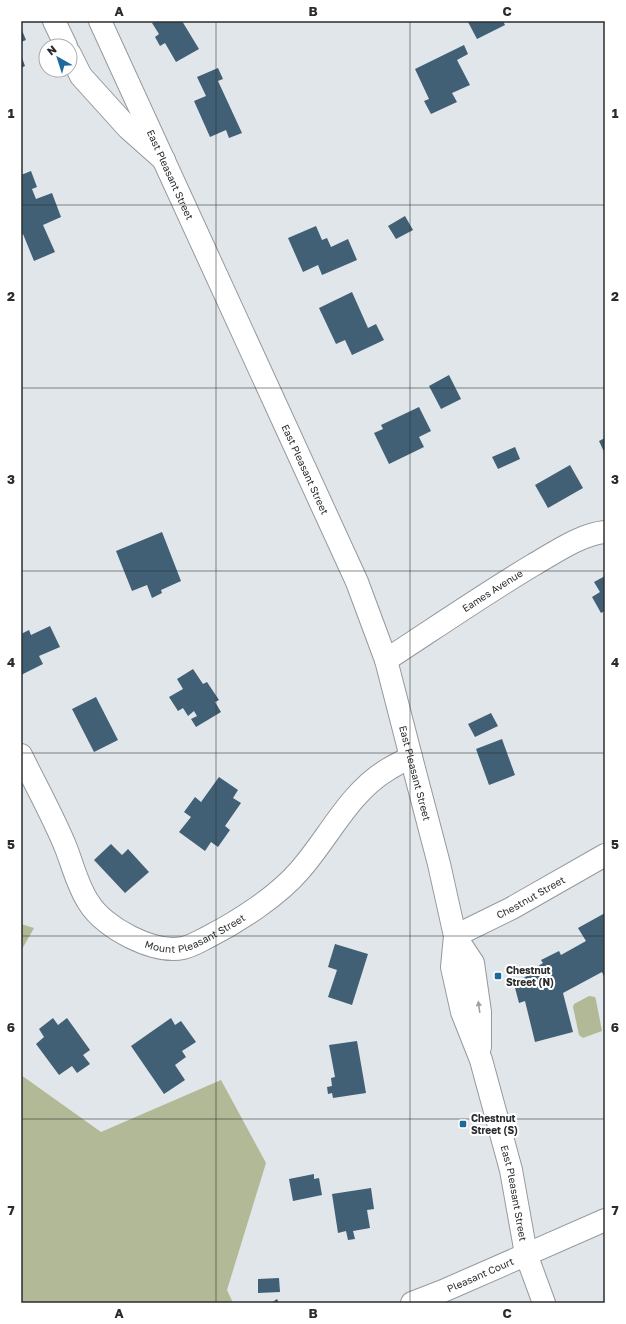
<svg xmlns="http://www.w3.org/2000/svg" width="626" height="1324" font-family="'Golos Text',sans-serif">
  <rect width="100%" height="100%" fill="#e1e6ea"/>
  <g fill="#b2b996">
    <path d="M21,924L34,928L21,951Z"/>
    <path d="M589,996L595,997L596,1000L602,1031L583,1038L579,1035L573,1007L574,1004Z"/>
    <path d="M21,1075L101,1132L221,1080L266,1163L227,1290L233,1303H21Z"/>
  </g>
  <g fill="#415f75">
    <path d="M156,21H182L199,49L176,62L165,43L160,46L155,37L159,34L152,23Z"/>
    <path d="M503,21L505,25L477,39L468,22Z"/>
    <path d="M21,28L26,40L21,42Z"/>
    <path d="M464,45L468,54L457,60L470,85L452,93L457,102L431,114L424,101L429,99L415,69Z"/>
    <path d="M21,55L25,66L21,68Z"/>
    <path d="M218,68L223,79L218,81L242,133L229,138L226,130L210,137L194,101L206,96L197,77Z"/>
    <path d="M31,171L37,187L32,189L36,199L52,193L61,217L43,225L55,252L34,261L23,234L21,235V175Z"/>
    <path d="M405,216L413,230L396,239L388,226Z"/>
    <path d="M316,226L322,240L327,238L331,247L348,239L357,260L322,275L318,265L303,272L288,238Z"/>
    <path d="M352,292L368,328L376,324L384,340L352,355L345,340L336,344L319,308Z"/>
    <path d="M449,375L461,399L441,409L429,386Z"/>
    <path d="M419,407L431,431L419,437L424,447L389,464L374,433L383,429L381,425Z"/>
    <path d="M605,438V454L599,441Z"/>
    <path d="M515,447L520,459L498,469L492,457Z"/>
    <path d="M570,465L583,488L548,508L535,485Z"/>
    <path d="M162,532L181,581L161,590L162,593L152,598L147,585L132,591L116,551Z"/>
    <path d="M605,576V611L601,613L592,597L600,592L594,582Z"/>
    <path d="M50,626L60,647L39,656L43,664L21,675V634L29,630L31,635Z"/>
    <path d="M193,669L203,684L207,682L219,700L215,702L221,712L196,727L191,719L197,716L194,711L188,716L183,708L178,711L169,697L183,689L177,679Z"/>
    <path d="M96,697L118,740L94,752L72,709Z"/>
    <path d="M491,713L498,726L475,737L468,724Z"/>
    <path d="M502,739L515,775L489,785L476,749Z"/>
    <path d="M219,777L238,790L233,798L241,803L225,826L230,830L218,847L211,842L205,851L179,832L191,817L184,812L195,797L201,802Z"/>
    <path d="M111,844L122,855L128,849L149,872L125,893L94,860Z"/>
    <path d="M605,913V979L602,972L563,993L573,1032L535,1042L525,1001L519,1003L514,984L530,974L529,972L543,963L541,960L559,951L561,955L586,941L578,928Z"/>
    <path d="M335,944L368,954L352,1005L328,997L337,970L328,967Z"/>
    <path d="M53,1018L58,1025L67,1018L90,1050L83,1055L90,1064L77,1073L72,1066L59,1075L36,1044L44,1037L39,1029Z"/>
    <path d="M171,1018L175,1025L181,1021L196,1042L182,1051L186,1057L175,1065L185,1080L164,1094L131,1046Z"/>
    <path d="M357,1041L366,1093L333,1098L332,1093L328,1094L327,1087L332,1086L331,1078L335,1077L329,1045Z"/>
    <path d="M314,1174V1179L319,1178L322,1195L293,1201L289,1179Z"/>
    <path d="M371,1188L374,1209L367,1210L370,1228L353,1231L355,1239L348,1240L346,1231L338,1233L332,1194Z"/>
    <path d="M279,1278L280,1292L258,1293V1279Z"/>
    <path d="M277,1299L279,1303H271Z"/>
  </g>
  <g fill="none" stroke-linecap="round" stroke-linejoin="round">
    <defs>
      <g id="minor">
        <path d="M54,21L66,46"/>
        <path d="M70,54L81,76L128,128L164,160"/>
        <path id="s1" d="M386,660C435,628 483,595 533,565C554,553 581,534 605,532"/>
        <path id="s2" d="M21,755C36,786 53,816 66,848C73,866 78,887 89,903C104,928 154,954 183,948C192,946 200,941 208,937C239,921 278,896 300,870C329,837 349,793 387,770C395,765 403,761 411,757"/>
        <path id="s3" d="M455,936L512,908L605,855"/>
        <path id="s4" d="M412,1303L443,1291L605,1220"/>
      </g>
      <g id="major">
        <path id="s5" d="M100,21L357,582L386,660L411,757L439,864L455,936L452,967L462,1012L481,1060L511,1170L526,1254L544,1303"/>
        <path d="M455,936L473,963L480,1012V1047"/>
      </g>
    </defs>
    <use href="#minor" stroke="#95999d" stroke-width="24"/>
    <use href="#major" stroke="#95999d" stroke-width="24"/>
    <use href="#minor" stroke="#fff" stroke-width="22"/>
    <use href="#major" stroke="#fff" stroke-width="22"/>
  </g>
  <defs><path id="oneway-solid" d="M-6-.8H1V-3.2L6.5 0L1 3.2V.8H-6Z"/></defs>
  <use fill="#9fa0a1" href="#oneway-solid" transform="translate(479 1007) rotate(-98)"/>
  <path fill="none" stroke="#2a2c2e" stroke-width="1" stroke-opacity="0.55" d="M216,21V1303M410,21V1303M21,205H605M21,388H605M21,571H605M21,753H605M21,936H605M21,1119H605"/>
  <g fill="#1f699c" stroke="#fff" stroke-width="1.5">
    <rect x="494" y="972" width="8" height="8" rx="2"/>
    <rect x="459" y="1120" width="8" height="8" rx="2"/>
  </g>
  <g text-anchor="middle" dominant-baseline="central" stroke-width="4" stroke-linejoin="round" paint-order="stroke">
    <g font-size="10" fill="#2a2c2e" stroke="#fff">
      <text stroke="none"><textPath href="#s5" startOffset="169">East Pleasant Street</textPath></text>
      <text stroke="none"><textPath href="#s5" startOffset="493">East Pleasant Street</textPath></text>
      <text stroke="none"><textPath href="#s1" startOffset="127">Eames Avenue</textPath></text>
      <text stroke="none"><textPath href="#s5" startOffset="817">East Pleasant Street</textPath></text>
      <text stroke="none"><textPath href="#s3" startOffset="85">Chestnut Street</textPath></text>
      <text stroke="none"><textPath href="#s2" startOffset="287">Mount Pleasant Street</textPath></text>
      <text stroke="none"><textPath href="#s5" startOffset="1251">East Pleasant Street</textPath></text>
      <text stroke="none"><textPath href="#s4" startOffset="74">Pleasant Court</textPath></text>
    </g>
    <g font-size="10" font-weight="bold" fill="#2a2c2e" stroke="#fff" text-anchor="start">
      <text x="506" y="970">Chestnut<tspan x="506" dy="12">Street (N)</tspan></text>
      <text x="471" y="1118">Chestnut<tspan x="471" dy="12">Street (S)</tspan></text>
    </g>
  </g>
  <rect width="626" height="1324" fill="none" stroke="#ffffff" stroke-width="44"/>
  <g transform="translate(58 58) rotate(321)"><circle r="19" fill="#ffffff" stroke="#aaabab"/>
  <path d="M0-3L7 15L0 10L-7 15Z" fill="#1f699c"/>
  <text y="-6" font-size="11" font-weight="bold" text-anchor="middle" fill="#2a2c2e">N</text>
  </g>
  <rect x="22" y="22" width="582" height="1280" fill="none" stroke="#2a2c2e" stroke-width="1.5"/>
  <g font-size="13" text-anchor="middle" font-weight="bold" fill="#2a2c2e">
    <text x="119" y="16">A</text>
    <text x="313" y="16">B</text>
    <text x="507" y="16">C</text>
    <text x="11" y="118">1</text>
    <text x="615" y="118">1</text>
    <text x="11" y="301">2</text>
    <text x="615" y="301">2</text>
    <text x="11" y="484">3</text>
    <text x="615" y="484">3</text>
    <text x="11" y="667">4</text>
    <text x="615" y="667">4</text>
    <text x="11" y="849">5</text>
    <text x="615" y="849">5</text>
    <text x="11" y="1032">6</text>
    <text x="615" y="1032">6</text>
    <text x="11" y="1215">7</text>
    <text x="615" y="1215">7</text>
    <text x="119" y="1318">A</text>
    <text x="313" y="1318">B</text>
    <text x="507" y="1318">C</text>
  </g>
</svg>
